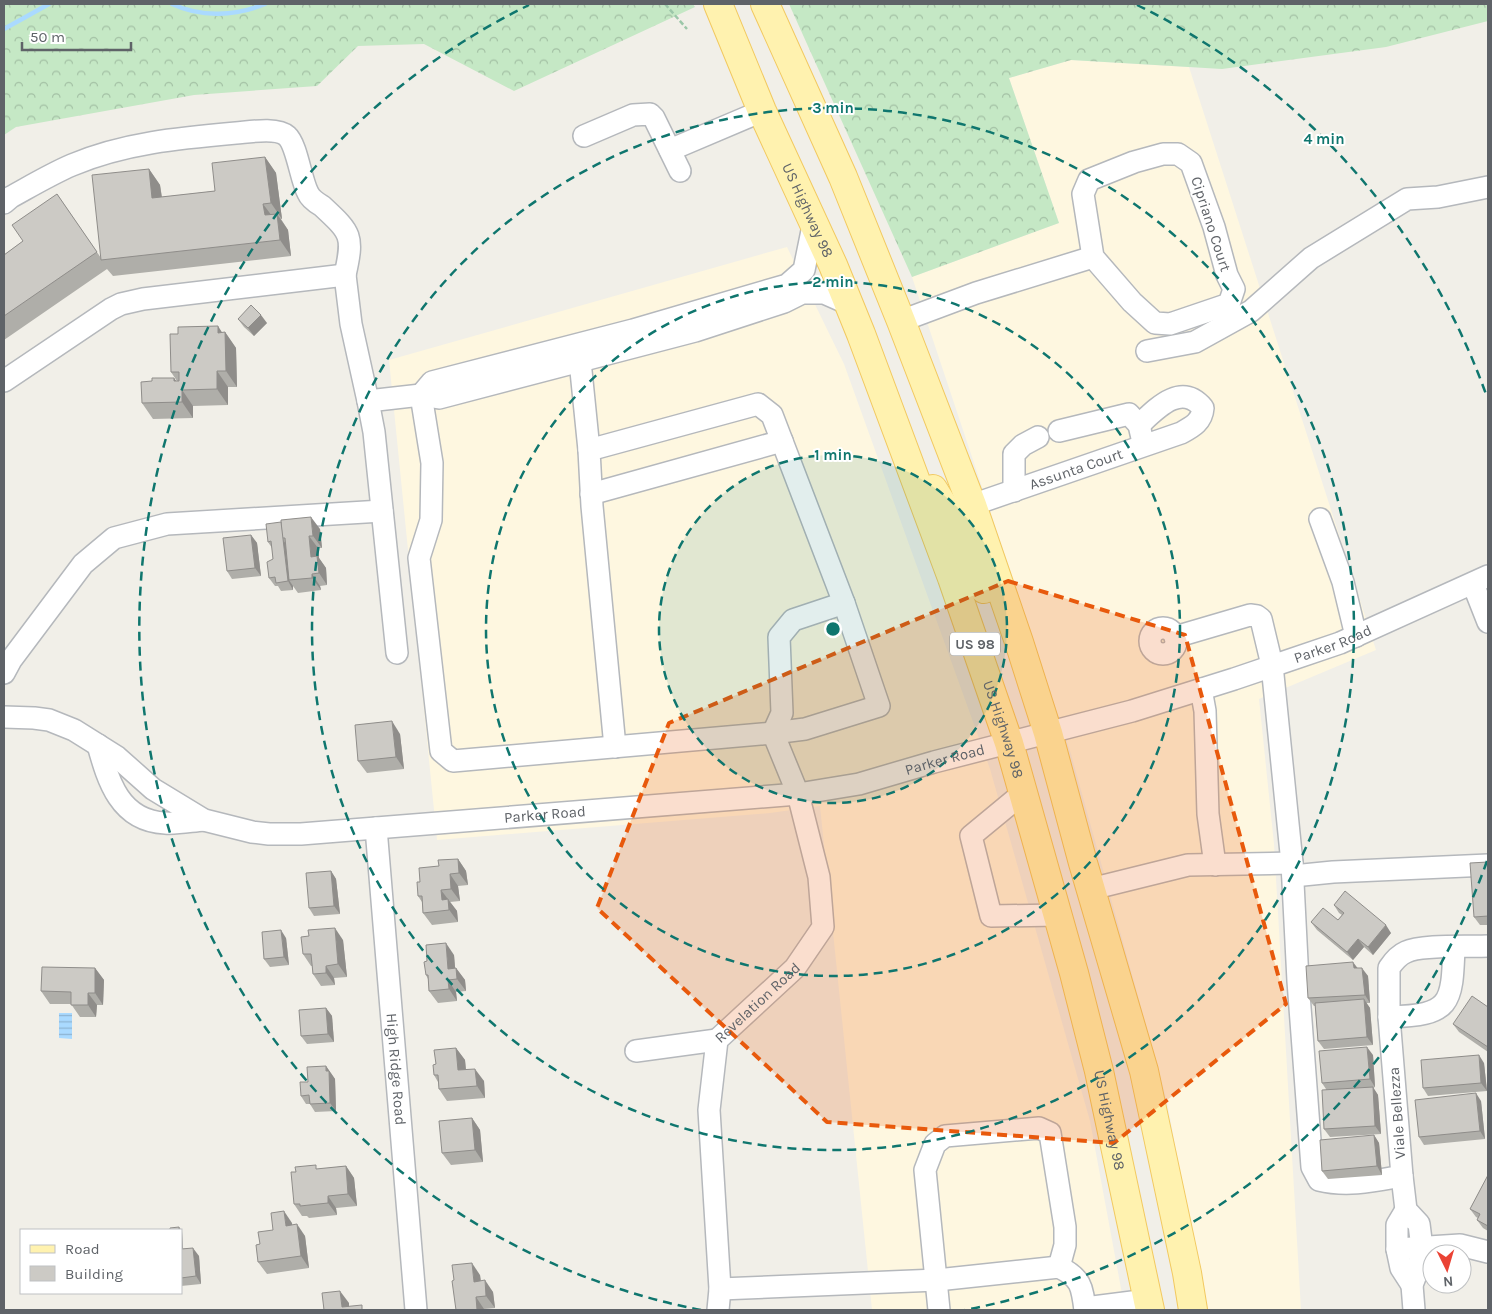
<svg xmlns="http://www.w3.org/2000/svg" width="1492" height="1314" font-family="Karla,sans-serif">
  <defs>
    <pattern id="forest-crowns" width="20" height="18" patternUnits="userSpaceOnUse" patternTransform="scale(1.25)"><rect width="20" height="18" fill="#c5e8c5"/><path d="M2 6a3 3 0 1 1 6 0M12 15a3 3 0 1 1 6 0" fill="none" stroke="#a3c0a4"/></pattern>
    <pattern id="water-rules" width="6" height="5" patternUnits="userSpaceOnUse" patternTransform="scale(1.25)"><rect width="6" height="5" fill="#aadaff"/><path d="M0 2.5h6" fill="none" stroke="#8eb4d2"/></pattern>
  </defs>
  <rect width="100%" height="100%" fill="#f1efe8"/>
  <g fill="#fef7e0">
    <path d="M1071,60L1189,67L1376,650L1259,699L1274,844L1301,1310H1205L1167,1101L1071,754L912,277L1059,223L1009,78Z"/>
    <path d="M787,247L844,364L990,769L1090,1121L1125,1310H872L820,806L770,813L437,840L389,360Z"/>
  </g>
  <g fill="url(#forest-crowns)">
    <path d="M4,4H693L695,7L514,91L424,44L358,46L317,86L194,95L16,127L4,135Z"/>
    <path d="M789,4H1488V21L1386,47L1222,69L1071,60L1009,78L1059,223L912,277Z"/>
  </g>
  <path fill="url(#water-rules)" d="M59,1013H72V1039L59,1038Z"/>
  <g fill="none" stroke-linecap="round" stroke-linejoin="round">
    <g stroke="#aadaff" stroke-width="4.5">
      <path d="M172,4C202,18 235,16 265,4"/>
      <path d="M4,29L49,4"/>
    </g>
    <defs>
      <g id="minor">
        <path d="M584,136L633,115L650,114L654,118L680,171"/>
        <path d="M670,150L762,111"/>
        <path d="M1163,154H1178L1191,163L1214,227L1227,275L1234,289L1229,304L1170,324L1155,323L1132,302L1093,257L1083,194L1089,180L1134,162Z"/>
        <path d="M4,203L11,197C31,186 51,174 72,165C124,143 180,138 236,133C249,132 277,127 287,136C297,145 301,181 308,193C310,198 317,203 322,206C351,233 354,235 345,275"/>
        <path d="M901,321L976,293L1093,257"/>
        <path d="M576,349L580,361L589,450"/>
        <path d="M1147,351L1195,342L1251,311L1311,258L1407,199L1438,197L1488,187"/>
        <path d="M4,381L111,309L121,304L143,299L345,275L351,324L368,401L421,395L439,398L695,331L784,302L802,293H824L849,304"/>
        <path d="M368,401L374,432L397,653"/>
        <path d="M1059,431L1129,414L1139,425L1142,438"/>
        <path d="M1014,491V454L1023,445L1038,437"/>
        <path d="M591,494L782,441"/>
        <path id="s1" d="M972,505L1181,433C1192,427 1202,422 1203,408C1181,382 1157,408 1139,425"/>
        <path d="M1320,519L1343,582L1356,636"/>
        <path d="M1473,584L1488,622"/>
        <circle cx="1163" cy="641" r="13"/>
        <path d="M1175,637L1250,615L1257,616L1261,619L1272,665L1292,863L1298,981L1312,1167L1319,1180C1347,1187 1374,1181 1402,1176"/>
        <path d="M4,673L11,660L83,564L114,538L167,524L382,511"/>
        <path d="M1201,689L1205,711L1208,814L1215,865"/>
        <path id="s2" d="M4,717L34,718L49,720L74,730L117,757L153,789L204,820L252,832L269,834H301L798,794L859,784L934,762L1132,711L1234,679L1340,643L1488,576"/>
        <path d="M773,733L805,729L879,706L844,603"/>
        <path d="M98,745C108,781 120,821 165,823C178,824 191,821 204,820"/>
        <path d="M615,747L592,506L589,450L758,404L772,415L844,603L793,620L779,637L782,713L773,733"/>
        <path d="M1023,793L971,836L991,916L1058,915"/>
        <path id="s3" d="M376,828L416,1310"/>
        <path d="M1293,876L1333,872L1488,865"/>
        <path d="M1091,889L1188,865L1292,863"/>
        <path d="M1389,1017C1451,1015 1452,1005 1454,947"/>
        <path d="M636,1051L717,1040"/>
        <path d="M1406,1210L1397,1225V1249L1401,1268L1412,1285"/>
        <path d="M1397,1249L1460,1245L1488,1252"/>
        <path d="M720,1289L937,1280L1059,1267C1081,1278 1082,1286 1085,1310"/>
        <path d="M1085,1308L1148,1300"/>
        <path id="s4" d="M718,1310L720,1289L709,1110L717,1040L795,968L823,927L819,877L798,794L773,733L453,761L441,751L419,558L431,520L432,463L421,395L432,382L633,330L787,285L804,270L814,221"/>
        <path d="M939,1310L925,1170L935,1144L945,1136L1039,1128L1050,1133L1065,1227V1245L1059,1267"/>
        <path d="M1414,1310L1412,1285L1419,1267L1422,1248L1419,1224L1406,1210L1402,1176L1389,1017V968C1393,962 1399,955 1406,952C1422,944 1468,947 1488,946"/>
      </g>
      <g id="major">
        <path id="s5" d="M718,4L762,111L833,265L861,334L952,578L1009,743L1074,973L1099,1071L1150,1310"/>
        <path d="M765,4L843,177L901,321L972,505L1019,642L1048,733L1083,863L1144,1071L1187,1273L1193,1310"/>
        <path d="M933,489L948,513L984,589"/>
      </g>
    </defs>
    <use href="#minor" stroke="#b5b8bc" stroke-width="24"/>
    <use href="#major" stroke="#f2c960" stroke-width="30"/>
    <path stroke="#9cc7a9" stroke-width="2.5" stroke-dasharray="5 2.5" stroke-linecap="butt" d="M665,4L687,29"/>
    <use href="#minor" stroke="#fff" stroke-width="21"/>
    <use href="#major" stroke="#fff2af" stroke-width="28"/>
  </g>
  <g fill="#afaea9">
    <path d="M265,157L276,173L282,219H281L288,230L291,256L113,276L107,269L4,340V255L23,241L57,194L101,258L149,169L160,185L162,197L215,191Z"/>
    <path d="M238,319L267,323L254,336L244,327Z"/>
    <path d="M225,332L236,348L237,387H228V405L193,406V418L153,419L142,403L152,381L174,378L176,381H177L171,372L222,333Z"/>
    <path d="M320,529L322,548H318L319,558L326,568L327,585L320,586L321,590L298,593L293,586V590L281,591L278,586H275L269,578L273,559L272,548L268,542Z"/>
    <path d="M251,535L257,543L261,576L232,579L227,571Z"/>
    <path d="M400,734L404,769L367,773L358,761Z"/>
    <path d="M458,859L466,871L468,885L458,886L460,901L450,902L457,911L458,922L432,925L423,913L422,902L418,896L420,882L439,866Z"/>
    <path d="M1488,862V925H1480L1474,917Z"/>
    <path d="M331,871L336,879L340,914L314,916L309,908Z"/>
    <path d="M1334,905L1391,933L1373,955L1364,947L1353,960L1317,930L1311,922L1338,920L1342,915L1339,913Z"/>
    <path d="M286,938L289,965L270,967L264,959Z"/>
    <path d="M343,940L347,977L334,978L335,985L321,986L313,974L312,966H311L303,954Z"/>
    <path d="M454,955L455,968H456L465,980L466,991L456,992L457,1001L438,1003L429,991L428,979L426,975Z"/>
    <path d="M95,968L104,980L103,1005H97L96,1017H80L71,1004H50L41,991Z"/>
    <path d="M1358,968L1368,976L1370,1003H1366L1370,1008L1373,1045L1324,1049L1318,1041L1315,1006H1314L1308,998Z"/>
    <path d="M1488,1007V1052L1459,1032L1453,1024Z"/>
    <path d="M326,1008L332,1016L334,1042L307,1044L301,1036Z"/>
    <path d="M456,1048L465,1060L466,1070L484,1081L485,1098L447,1101L439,1089L438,1082L434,1075L436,1064Z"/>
    <path d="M1373,1055L1375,1087L1373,1088L1378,1095L1381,1134L1330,1137L1324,1129L1326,1089L1322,1083Z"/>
    <path d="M1484,1063L1487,1091L1428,1096L1423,1088Z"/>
    <path d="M326,1066L335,1079L336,1111L315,1112L310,1104H306L301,1096L308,1082Z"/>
    <path d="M1481,1101L1485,1139L1424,1145L1419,1137Z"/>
    <path d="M472,1118L480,1130L483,1162L451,1165L442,1153Z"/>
    <path d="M1374,1135L1379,1143L1382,1175L1328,1179L1322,1171Z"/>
    <path d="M346,1166L354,1178L357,1206L336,1208L337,1215L309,1218L307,1216H302L294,1204L318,1169Z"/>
    <path d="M1488,1175V1231L1483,1228L1477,1220L1478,1218L1476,1217L1470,1209Z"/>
    <path d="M292,1223V1225L305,1236L309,1268L267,1274L258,1262L260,1244L273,1230Z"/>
    <path d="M179,1227L182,1231L183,1249L199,1256L201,1284L181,1286V1230Z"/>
    <path d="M480,1275L481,1281L493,1292L495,1308L484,1309V1310H456Z"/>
  </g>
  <g fill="#8f8d8a">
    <path d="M265,157L276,173L282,219L271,203Z"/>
    <path d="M149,169L160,185L164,214L152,198Z"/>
    <path d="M263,204L275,220L265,215Z"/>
    <path d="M277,214L288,230L291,256L280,240Z"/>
    <path d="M261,315L267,323L254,336L248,328Z"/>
    <path d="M218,326L225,337V332L236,348L237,387L226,371L218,333Z"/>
    <path d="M217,371L228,387V405L217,389Z"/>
    <path d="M174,378L193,406V418L182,402L174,381Z"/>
    <path d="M311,517L320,529L322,548L313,536Z"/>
    <path d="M251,535L257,543L261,576L255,568Z"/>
    <path d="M309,536L318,548L319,558L326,568L327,585L319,573L311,557Z"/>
    <path d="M283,540L289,548V580L293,586V590L288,581Z"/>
    <path d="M312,574L320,586L321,590L312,578Z"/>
    <path d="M392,721L400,734L404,769L396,757Z"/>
    <path d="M458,859L466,871L468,885L459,873Z"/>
    <path d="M331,871L336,879L340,914L334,906Z"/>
    <path d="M450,874L458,886L460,901L451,889Z"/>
    <path d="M441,890L457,911L458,922L442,900Z"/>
    <path d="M1386,925L1391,933L1373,955L1368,947Z"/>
    <path d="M335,928L343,940L347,977L338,964Z"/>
    <path d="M281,930L286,938L289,965L284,957Z"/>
    <path d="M1358,939L1364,947L1353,960L1347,952Z"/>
    <path d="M446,943L454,955L456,979L448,969Z"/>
    <path d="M1353,962L1359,970L1354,968Z"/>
    <path d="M326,966L334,978L335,985L326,973Z"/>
    <path d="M95,968L104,980L103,1005L95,993Z"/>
    <path d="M456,968L465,980L466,991L457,979Z"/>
    <path d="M1362,968L1368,976L1370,1003L1365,995Z"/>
    <path d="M448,980L456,992L457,1001L449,989Z"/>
    <path d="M88,993L97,1005L96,1017L88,1005Z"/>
    <path d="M1364,999L1370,1008L1373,1045L1367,1037Z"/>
    <path d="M326,1008L332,1016L334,1042L328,1034Z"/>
    <path d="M1367,1047L1373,1055L1375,1087L1370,1079Z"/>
    <path d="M456,1048L465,1060L467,1082L458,1070Z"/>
    <path d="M1479,1055L1484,1063L1487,1091L1481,1083Z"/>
    <path d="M326,1066L335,1079L336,1111L330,1103Z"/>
    <path d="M475,1069L484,1081L485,1098L477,1086Z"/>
    <path d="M1373,1087L1378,1095L1381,1134L1375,1126Z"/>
    <path d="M1476,1093L1481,1101L1485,1139L1480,1131Z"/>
    <path d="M472,1118L480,1130L483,1162L475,1150Z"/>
    <path d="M1374,1135L1379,1143L1382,1175L1377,1166Z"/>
    <path d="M346,1166L354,1178L357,1206L348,1194Z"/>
    <path d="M328,1196L336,1208L337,1215L328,1203Z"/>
    <path d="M284,1211L292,1223L294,1238L286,1226Z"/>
    <path d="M297,1224L305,1236L309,1268L301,1256Z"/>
    <path d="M179,1227L182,1231L183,1251L181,1249V1230H179Z"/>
    <path d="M193,1248L199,1256L201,1284L196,1276Z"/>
    <path d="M472,1263L480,1275L482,1294L474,1282Z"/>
    <path d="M485,1280L493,1292L495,1308L486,1296Z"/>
    <path d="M340,1291L349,1303V1310L342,1307Z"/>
    <path d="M476,1297L484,1309V1310H477Z"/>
  </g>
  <g fill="#cccac5" stroke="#8f8d8a">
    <path d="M265,157L271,203L263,204L265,215L277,214L280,240L101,260L92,175L149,169L152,198L215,191L212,163Z"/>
    <path d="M57,194L97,252L4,316V255L23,241L12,225Z"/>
    <path d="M251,305L261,315L248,328L238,319Z"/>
    <path d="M218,326V333L225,332L226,371H217V389L182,390V402L142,403L141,382L152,381V378H174V381H179V372H171L170,334H178V327Z"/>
    <path d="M311,517L313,536H309L311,557L317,556L319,573L312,574V578L289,580L285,538H282L281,520Z"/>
    <path d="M281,522L288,581L276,583L275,577L269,578L267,562L273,559L271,541L268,542L266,524Z"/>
    <path d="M251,535L255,568L227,571L223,538Z"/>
    <path d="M392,721L396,757L358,761L355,725Z"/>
    <path d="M458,859L459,873L450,874L451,889L441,890L442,900L448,899L449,910L423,913L422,896H418L417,882H420L419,868L439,866L438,860Z"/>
    <path d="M1488,862V916L1474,917L1470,863Z"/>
    <path d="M331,871L334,906L309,908L306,873Z"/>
    <path d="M1345,891L1386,925L1368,947L1358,939L1347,952L1311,922L1323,908L1338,920L1344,913L1334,905Z"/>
    <path d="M335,928L338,964L326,966V973L313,974L311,954H303L301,937L309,936L308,930Z"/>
    <path d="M281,930L284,957L264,959L262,932Z"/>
    <path d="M446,943L448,969L456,968L457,979L448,980L449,989L429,991L428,975H426L424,962L427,961L426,945Z"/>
    <path d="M1353,962L1354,968H1362L1365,995L1308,998L1306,966Z"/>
    <path d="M42,967L95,968V993H88V1005H71V992L41,991Z"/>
    <path d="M1472,996L1488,1007V1047L1453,1024Z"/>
    <path d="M1364,999L1367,1037L1318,1041L1315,1003Z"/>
    <path d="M326,1008L328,1034L301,1036L299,1010Z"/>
    <path d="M1367,1047L1370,1079L1322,1083L1319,1051Z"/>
    <path d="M456,1048L458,1070L475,1069L477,1086L439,1089L438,1075H434L433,1065L436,1064L434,1050Z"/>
    <path d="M1479,1055L1481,1083L1423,1088L1421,1060Z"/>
    <path d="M326,1066V1071H329L330,1103L310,1104L309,1095L301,1096L300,1082H308L307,1067Z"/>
    <path d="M1373,1087L1375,1126L1324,1129L1322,1090Z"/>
    <path d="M1476,1093L1480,1131L1419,1137L1415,1100Z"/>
    <path d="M472,1118L475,1150L442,1153L439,1121Z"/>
    <path d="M1374,1135L1377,1166L1322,1171L1320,1140Z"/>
    <path d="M316,1165V1169L346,1166L348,1194L328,1196V1203L300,1206V1204H294L291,1172H296L295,1167Z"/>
    <path d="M1488,1175V1226L1477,1220L1480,1214L1470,1209Z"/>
    <path d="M284,1211L286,1226L297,1224L301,1256L258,1262L256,1245L260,1244L258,1232L273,1230L271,1213Z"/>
    <path d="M179,1227V1230H170V1228Z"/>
    <path d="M193,1248L196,1276L181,1278V1249Z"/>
    <path d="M472,1263L474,1282L485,1280L486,1296L476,1297L477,1310H456L452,1281L454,1280L452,1265Z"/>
    <path d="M340,1291L342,1307L362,1305V1310H324L322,1293Z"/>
  </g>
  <path fill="#e8590c" fill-opacity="0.2" stroke="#e8590c" stroke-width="4" stroke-dasharray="10 6" stroke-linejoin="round" d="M1008,581L1185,635L1286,1004L1114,1143L827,1122L597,908L669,723Z"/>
  <circle cx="833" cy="629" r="174" fill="#0f766e" fill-opacity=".12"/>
  <g fill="none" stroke="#0f766e" stroke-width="2.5" stroke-dasharray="9 6">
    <circle cx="833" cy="629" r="174"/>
    <circle cx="833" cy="629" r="347"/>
    <circle cx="833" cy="629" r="521"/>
    <path d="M1487 861A694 694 0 0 1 965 1310M701 1310A694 694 0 0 1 529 5M1137 5A694 694 0 0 1 1487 397"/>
  </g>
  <g text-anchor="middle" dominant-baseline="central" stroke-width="4" stroke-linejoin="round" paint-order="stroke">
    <rect fill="#fff" stroke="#8f9295" stroke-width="1" x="950" y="632.5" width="50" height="23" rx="4"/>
    <g font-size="14" font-weight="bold" fill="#5f6368">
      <text x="975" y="644">US 98</text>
    </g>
    <g font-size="15" fill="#5f6368" stroke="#fff">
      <text stroke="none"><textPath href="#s5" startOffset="225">US Highway 98</textPath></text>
      <text transform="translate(1211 224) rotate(72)">Cipriano Court</text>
      <text stroke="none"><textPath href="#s1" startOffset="110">Assunta Court</textPath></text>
      <text stroke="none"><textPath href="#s2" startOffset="1384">Parker Road</textPath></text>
      <text stroke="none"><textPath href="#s5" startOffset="780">US Highway 98</textPath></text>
      <text stroke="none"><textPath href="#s2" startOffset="979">Parker Road</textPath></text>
      <text stroke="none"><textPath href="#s2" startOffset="574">Parker Road</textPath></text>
      <text stroke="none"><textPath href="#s4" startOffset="326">Revelation Road</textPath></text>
      <text stroke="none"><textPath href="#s3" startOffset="242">High Ridge Road</textPath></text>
      <text transform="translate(1397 1113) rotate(-94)">Viale Bellezza</text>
      <text stroke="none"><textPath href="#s5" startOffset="1185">US Highway 98</textPath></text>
    </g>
  </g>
  <circle cx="833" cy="629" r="8" fill="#0f766e" stroke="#fff" stroke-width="2.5"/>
  <g font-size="15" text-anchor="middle" font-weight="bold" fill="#0f766e" stroke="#fff" stroke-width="4" stroke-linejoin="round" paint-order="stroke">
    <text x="833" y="113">3 min</text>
    <text x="1324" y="144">4 min</text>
    <text x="833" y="287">2 min</text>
    <text x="833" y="460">1 min</text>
  </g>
  <rect width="1492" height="1314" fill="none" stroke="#5f6368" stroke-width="10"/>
  <rect x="20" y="1229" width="162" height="65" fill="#ffffff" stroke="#bfc1c3"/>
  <rect x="30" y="1245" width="25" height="8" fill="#fff2af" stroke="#bfc1c3"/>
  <text x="65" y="1254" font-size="15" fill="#5f6368">Road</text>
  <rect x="30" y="1266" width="25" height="15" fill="#cccac5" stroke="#bfc1c3"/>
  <text x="65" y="1279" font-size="15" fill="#5f6368">Building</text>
  <g transform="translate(1447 1269) rotate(175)"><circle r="24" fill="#ffffff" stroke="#bfc1c3"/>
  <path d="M0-4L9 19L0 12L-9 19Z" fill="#ea4335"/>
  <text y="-8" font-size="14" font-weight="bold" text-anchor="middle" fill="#5f6368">N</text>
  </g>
  <path d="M22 42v8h109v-8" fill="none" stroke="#5f6368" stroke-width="2.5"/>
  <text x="30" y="42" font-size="15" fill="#5f6368" stroke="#ffffff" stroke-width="4" paint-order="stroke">50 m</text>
</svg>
